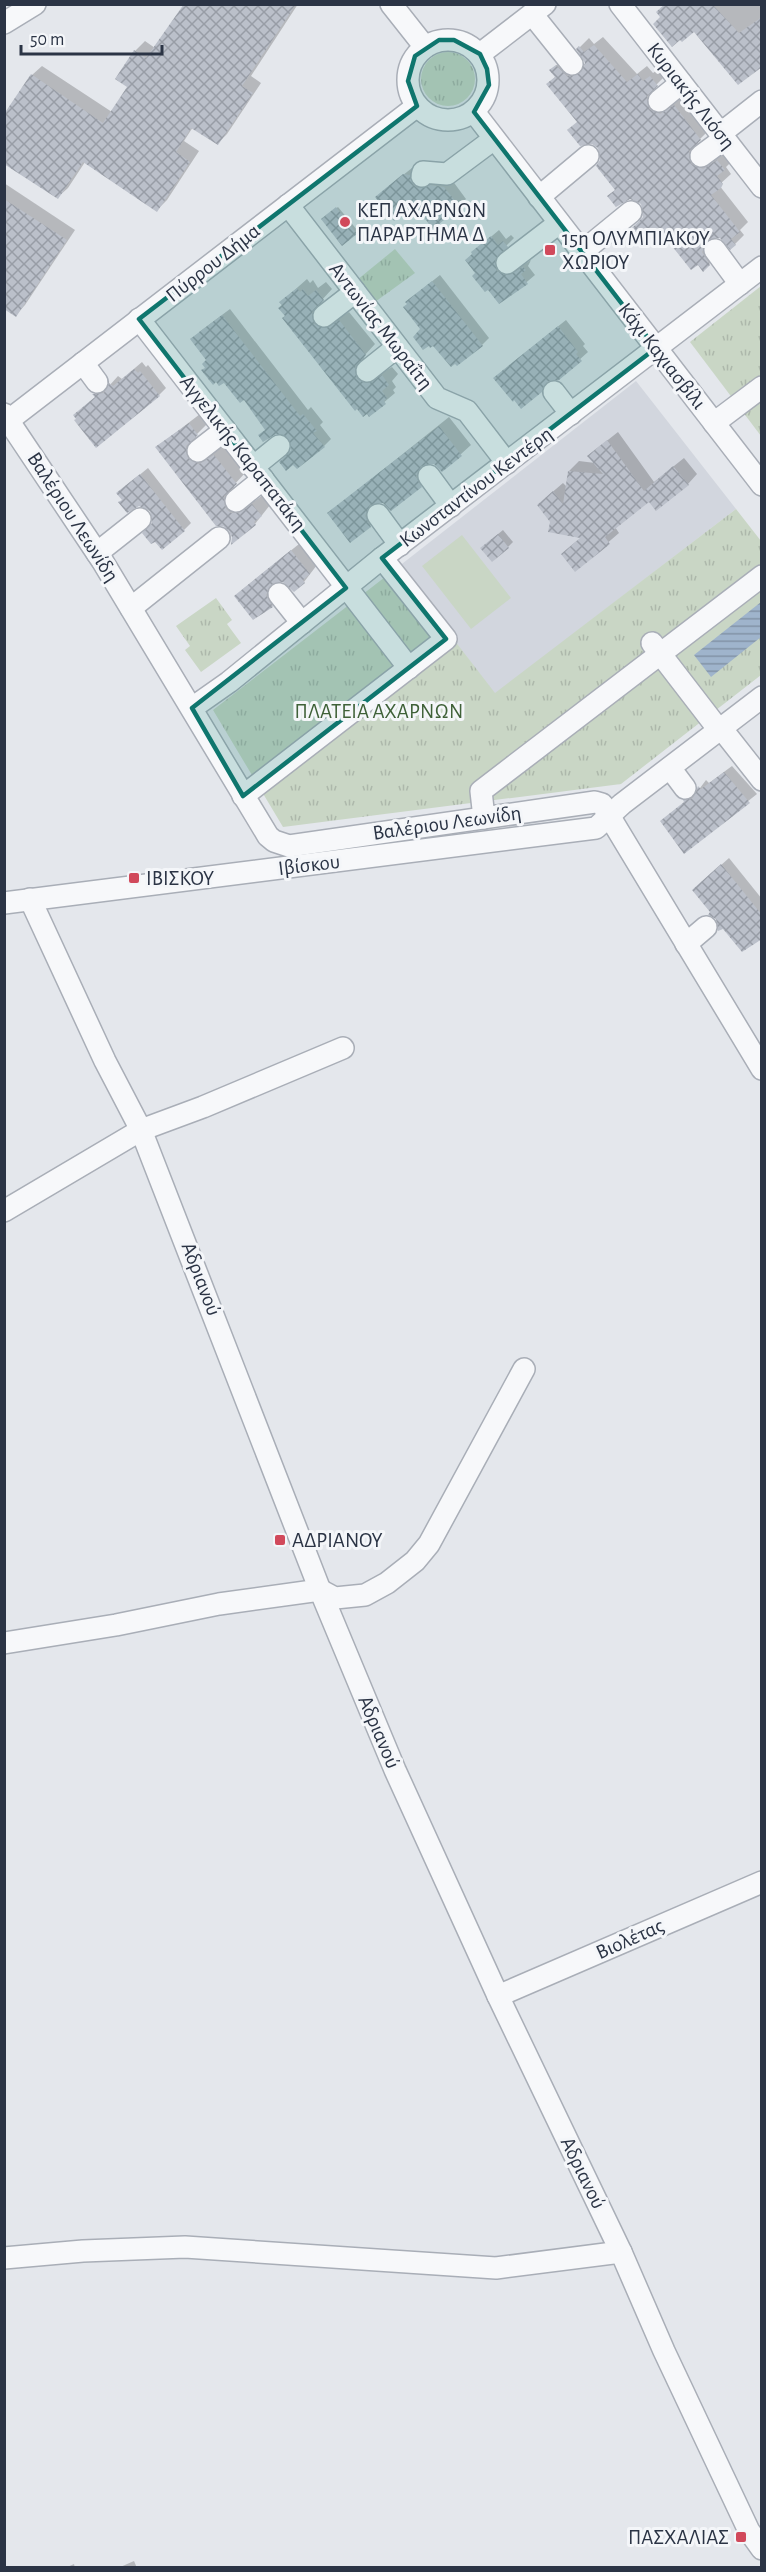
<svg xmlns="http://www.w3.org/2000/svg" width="766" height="2572" font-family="'Alegreya Sans',sans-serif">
  <defs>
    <pattern id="grass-tufts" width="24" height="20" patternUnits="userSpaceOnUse" patternTransform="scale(1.5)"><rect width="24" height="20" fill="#c9d6c5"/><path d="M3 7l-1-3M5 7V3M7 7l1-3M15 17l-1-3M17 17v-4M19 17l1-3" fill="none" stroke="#adb8ab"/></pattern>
    <pattern id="water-rules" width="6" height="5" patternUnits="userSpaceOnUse" patternTransform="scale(1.5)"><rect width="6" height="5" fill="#9fb4cc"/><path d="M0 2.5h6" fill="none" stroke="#8293a7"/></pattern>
    <pattern id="building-cross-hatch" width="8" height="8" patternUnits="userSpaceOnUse" patternTransform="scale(1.5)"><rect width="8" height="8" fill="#bbc0ca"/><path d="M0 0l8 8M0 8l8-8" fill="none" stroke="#989da6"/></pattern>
  </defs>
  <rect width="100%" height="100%" fill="#e4e7ec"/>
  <path fill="#d2d6de" d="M636,381L736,509L495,694L398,567Z"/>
  <g fill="url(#grass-tufts)">
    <circle cx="448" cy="79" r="27"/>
    <path d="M395,249L415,273L375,302L357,280Z"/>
    <path d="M761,286V436L690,342Z"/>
    <path d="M736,509L761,541V675L621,784L283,827L213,710L398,567L495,693Z"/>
    <path d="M216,598L232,620L227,624L241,643L201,672L185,650L190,646L176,626Z"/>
  </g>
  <path fill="#c9d6c5" d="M462,535L511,598L471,629L422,566Z"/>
  <path fill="url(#water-rules)" d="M761,602V637L711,677L694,655Z"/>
  <g fill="#0003">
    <path d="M185,4H298L251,76L261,83L227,134L218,143L193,127L184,141L199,151L167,200L157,210L85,162L68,188L58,197L32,75L42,66L112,112L129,87L135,51L145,41L155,48Z"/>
    <path d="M666,4H762V67L694,30L662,16Z"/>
    <path d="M603,37L637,74L647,66L653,73L660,68L666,75L656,85L657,100L671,105L683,97L709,130L698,141L700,155L713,160L727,152L733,160L726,167L731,174L719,185L748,222L740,230L744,235L735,244L721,237L712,238L711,241L719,255L709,264L645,216L642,202L616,189L602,160L599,147L548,84L556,76L551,70L560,62L577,68L585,66L586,63L578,49L589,38L594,44Z"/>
    <path d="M412,168L452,180L466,199L459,206L384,190Z"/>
    <path d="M4,183L75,230L25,305L16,315L4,307Z"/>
    <path d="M338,207L358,231L343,244L323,219Z"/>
    <path d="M499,230L506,239L511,235L514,238L502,250L504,264L517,269L531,260L528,266L535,275L509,297L477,273L473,252Z"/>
    <path d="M440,275L489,338L482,345L422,329L409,304L415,295Z"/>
    <path d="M307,279L310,283L313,280L318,288L326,282L332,289L321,301L324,315L337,319L349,312L375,344L364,356L367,370L380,374L392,367L398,374L392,381L396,387L393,390L395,393L369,415L286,316L281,302Z"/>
    <path d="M230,309L308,410L311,407L323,422L320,425L331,439L324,446L267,429L244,398L206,367L208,360L199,332Z"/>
    <path d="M566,320L585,344L583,346L588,352L559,378L550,379L541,391L502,371Z"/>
    <path d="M142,362L146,367L148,365L166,388L159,395L96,397L94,394L101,387L109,386L118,376L122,379Z"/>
    <path d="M200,414L207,424L196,435L197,449L210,455L224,446L245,473L234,485L235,499L241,503L250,504L263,495L270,505L255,524L233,537L231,530L157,447Z"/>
    <path d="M449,417L471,445L461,454L442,470L434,463L426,464L430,476L421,486L375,503L380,516L370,526L329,513Z"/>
    <path d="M618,432L654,482L684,458L697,474L688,484L649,500L615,527L619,533L576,570L581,537L552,522L549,495L563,483L567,487L569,471L579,461L595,463L599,447Z"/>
    <path d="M148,468L191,523L184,530L154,524L151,510L123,499L126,486Z"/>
    <path d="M503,530L513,542L508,547L487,543Z"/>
    <path d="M299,544L317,565L304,582H275L273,587L280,599L272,606L243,589Z"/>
    <path d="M732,766L757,794L684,852L685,800L692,793L697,792L706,780L709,783Z"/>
    <path d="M729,858L762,899V936L717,918L712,912L701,883Z"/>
    <path d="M134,2561L137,2568H118Z"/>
    <path d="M74,2564L75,2568H65Z"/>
  </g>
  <g fill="url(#building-cross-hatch)">
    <path d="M184,4H296L242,86L253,93L218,145L191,128L176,152L190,162L157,212L83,162L58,199L4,164V114L31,74L103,123L127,87L115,79L134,50L146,58Z"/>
    <path d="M665,4H712L739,33L762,17V67L738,85L694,32L682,42L680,40L672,47L653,24L660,17L656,12Z"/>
    <path d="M594,45L627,82L638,74L643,81L650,76L658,86L647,96L649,109L660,114L674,105L701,140L689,151L691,164L703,169L717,160L725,170L717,176L723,184L721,188L711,195L740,232L731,239L736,245L730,250L720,238L707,240L702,252L710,265L703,272L698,265L691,270L660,231L642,240L632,228L643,217L641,204L630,199L616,207L607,196L615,190L596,166L600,160L598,148L592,144L580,146L567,130L577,122L546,84L555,77L549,70L556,65L567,76L579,74L585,63L576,49L579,46L584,52Z"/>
    <path d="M403,174L410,175L413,185L418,188L430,185L444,187L460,207L433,229L414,205L394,221L375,197Z"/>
    <path d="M4,199L67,240L16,317L4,309Z"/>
    <path d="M336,207L357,234L342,246L321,219Z"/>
    <path d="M491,236L498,245L503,241L508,247L495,259L497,271L509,275L523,267L526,270L521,274L528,284L499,304L488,290L485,292L472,276L475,273L465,260L472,254L471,252Z"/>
    <path d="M432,281L483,346L457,366L455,364L451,367L433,346L430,348L429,346L423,350L413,337L420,329L403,307L407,304L405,302Z"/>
    <path d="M297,288L300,292L303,289L308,296L316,290L324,300L312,312L314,324L326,328L339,320L366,355L355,367L357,379L369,383L382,375L389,385L382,391L387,398L384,401L386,404L369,417L367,414L363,417L357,409L355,411L282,318L285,316L278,308L282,305L279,302Z"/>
    <path d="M222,315L300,416L303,414L317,431L313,433L325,447L297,469L293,465L286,471L279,462L291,450L288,438L276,434L263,442L258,435L265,430L244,400L240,403L224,383L219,386L216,382L213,385L201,370L205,368L202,364L206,360L190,339Z"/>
    <path d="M558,326L578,352L576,354L582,361L559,380L547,382L542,392L521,409L514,400L513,402L493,378Z"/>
    <path d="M134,369L138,373L140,371L160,396L96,448L74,420L76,419L73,415L95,397L92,394L104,393L109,383L113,386Z"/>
    <path d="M189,423L198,435L186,446L188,458L199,464L214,455L237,484L224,496L226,509L231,513H239L252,504L262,516L254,522L256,525L231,545L232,537L229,531L223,526H216L155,447Z"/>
    <path d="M439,426L462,456L442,472L434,464L421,466L416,477L422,487L391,511L383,503L370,505L365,516L371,527L350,543L327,513Z"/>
    <path d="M607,440L644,491L673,466L689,485L656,511L649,502L605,537L610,544L575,572L561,554L580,538L548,532L550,522L537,505L553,491L563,504L568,471L603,474L587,456Z"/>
    <path d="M140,474L185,531L162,550L155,542L151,544L142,533L152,523L150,511L139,506L127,513L118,502L122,500L116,493Z"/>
    <path d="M498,534L509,548L492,562L480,548Z"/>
    <path d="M291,550L310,574L303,580L305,583L294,592L283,582L272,584L266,595L273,607L253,620L234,596Z"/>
    <path d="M724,772L750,803L684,854L660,821L684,802L683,800L693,798L698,786L701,789Z"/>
    <path d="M721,864L762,915V939L742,952L723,929L718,931L716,919L708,915L710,912L692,890Z"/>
  </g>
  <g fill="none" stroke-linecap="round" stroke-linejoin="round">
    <defs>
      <g id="minor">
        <path d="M391,4L425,47"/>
        <path d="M620,4L762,187"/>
        <path d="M532,14L572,64"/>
        <path d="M4,23L35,4"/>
        <circle cx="448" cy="80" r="40"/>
        <path d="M480,54L545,4"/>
        <path d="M659,101L681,83"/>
        <path d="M474,112L762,485"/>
        <path d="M720,134L762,101"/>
        <path d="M701,156L724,139"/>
        <path d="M422,176L423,172L447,174L494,139"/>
        <path d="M539,197L588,156"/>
        <path d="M288,205L437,398L467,411L507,463"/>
        <path d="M715,250L740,284"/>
        <path d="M582,252L631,212"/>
        <path d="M507,263L559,223"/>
        <path d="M324,316L355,292"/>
        <path d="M139,319L409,668"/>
        <path d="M83,363L97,382"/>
        <path d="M367,371L397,347"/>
        <path d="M554,392L571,414"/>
        <path d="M4,414L103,562L268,836L274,841L289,846L595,802L602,804L762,1069"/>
        <path d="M9,420L417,106"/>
        <path d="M714,423L762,387"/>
        <path d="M198,451L225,430"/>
        <path d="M253,467L279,446"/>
        <path d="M429,476L451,506"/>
        <path d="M236,501L263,479"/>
        <path d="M378,515L400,545"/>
        <path d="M97,553L140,519"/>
        <path d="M279,594L302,623"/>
        <path d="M131,608L219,538"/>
        <path d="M652,643L719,730"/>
        <path d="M192,708L229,682L382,558L762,267"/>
        <path d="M721,728L762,780"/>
        <path d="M670,768L685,788"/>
        <path d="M243,796L446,639L382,558"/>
        <path d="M484,818L481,791L762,576"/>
        <path d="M30,899L105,1061L141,1130L320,1590L395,1770L498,1996L621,2252L664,2351L749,2531L762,2549"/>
        <path d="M4,903L596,828L622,804L762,697"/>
        <path d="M686,944L706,927"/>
        <path d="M4,1211L141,1130L203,1107L343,1048"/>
        <path d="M4,1643L116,1625L219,1604L320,1590L335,1598L365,1595L387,1583L415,1561L429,1544L524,1369"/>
        <path d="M498,1996L762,1882"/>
        <path d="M4,2258L83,2251L185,2247L496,2268L621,2252"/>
      </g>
    </defs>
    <use href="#minor" stroke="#a9aeb7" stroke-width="24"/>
    <use href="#minor" stroke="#f7f8fa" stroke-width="21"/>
  </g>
  <path fill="#0f766e" fill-opacity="0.2" stroke="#0f766e" stroke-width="4.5" stroke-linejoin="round" d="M439,40H454L480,54L487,69L489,85L474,112L656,348L382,558L446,639L243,796L192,708L346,588L139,319L417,106L408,81L415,56Z"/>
  <g fill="#d1495b" stroke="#f4f6f9" stroke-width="2">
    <circle cx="345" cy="222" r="6"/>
    <rect x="544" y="244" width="12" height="12" rx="3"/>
    <rect x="128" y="872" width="12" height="12" rx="3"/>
    <rect x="274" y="1534" width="12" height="12" rx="3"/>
    <rect x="735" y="2531" width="12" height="12" rx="3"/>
  </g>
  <g text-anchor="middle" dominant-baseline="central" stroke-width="6" stroke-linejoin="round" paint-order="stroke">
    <g font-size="21" fill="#2b3445" stroke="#f4f6f9">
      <text transform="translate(691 96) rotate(52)">Κυριακής Λιόση</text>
      <text transform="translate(213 263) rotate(-38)">Πύρρου Δήμα</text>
      <text transform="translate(381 326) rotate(52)">Αντωνίας Μωραΐτη</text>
      <text transform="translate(662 356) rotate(52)">Κάχι Καχιασβίλι</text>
      <text transform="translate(243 453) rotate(52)">Αγγελικής Καραπατάκη</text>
      <text transform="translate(476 487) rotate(-37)">Κωνσταντίνου Κεντέρη</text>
      <text transform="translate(73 517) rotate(57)">Βαλέριου Λεωνίδη</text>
      <text transform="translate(447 823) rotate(-8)">Βαλέριου Λεωνίδη</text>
      <text transform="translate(309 865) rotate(-7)">Ιβίσκου</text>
      <text transform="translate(201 1279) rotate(69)">Αδριανού</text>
      <text transform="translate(379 1732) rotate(67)">Αδριανού</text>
      <text transform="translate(630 1939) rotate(-24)">Βιολέτας</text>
      <text transform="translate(583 2173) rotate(64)">Αδριανού</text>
    </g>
    <g font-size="21" fill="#2b3445" stroke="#f4f6f9" text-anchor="start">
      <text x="357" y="210">ΚΕΠ ΑΧΑΡΝΩΝ<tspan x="357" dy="24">ΠΑΡΑΡΤΗΜΑ Δ</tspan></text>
      <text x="562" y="238">15η ΟΛΥΜΠΙΑΚΟΥ<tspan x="562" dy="24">ΧΩΡΙΟΥ</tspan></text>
      <text x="146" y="878">ΙΒΙΣΚΟΥ</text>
      <text x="292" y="1540">ΑΔΡΙΑΝΟΥ</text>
      <text x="729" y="2537" text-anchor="end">ΠΑΣΧΑΛΙΑΣ</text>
    </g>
    <g font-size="21" fill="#3f6138" stroke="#f4f6f9">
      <text x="379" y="711">ΠΛΑΤΕΙΑ ΑΧΑΡΝΩΝ</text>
    </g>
  </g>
  <rect width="766" height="2572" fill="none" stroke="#2b3445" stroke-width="12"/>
  <path d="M21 45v9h141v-9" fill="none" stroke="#2b3445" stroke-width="3"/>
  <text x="30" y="45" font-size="18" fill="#2b3445" stroke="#f4f6f9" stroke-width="4.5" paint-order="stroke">50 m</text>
</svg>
